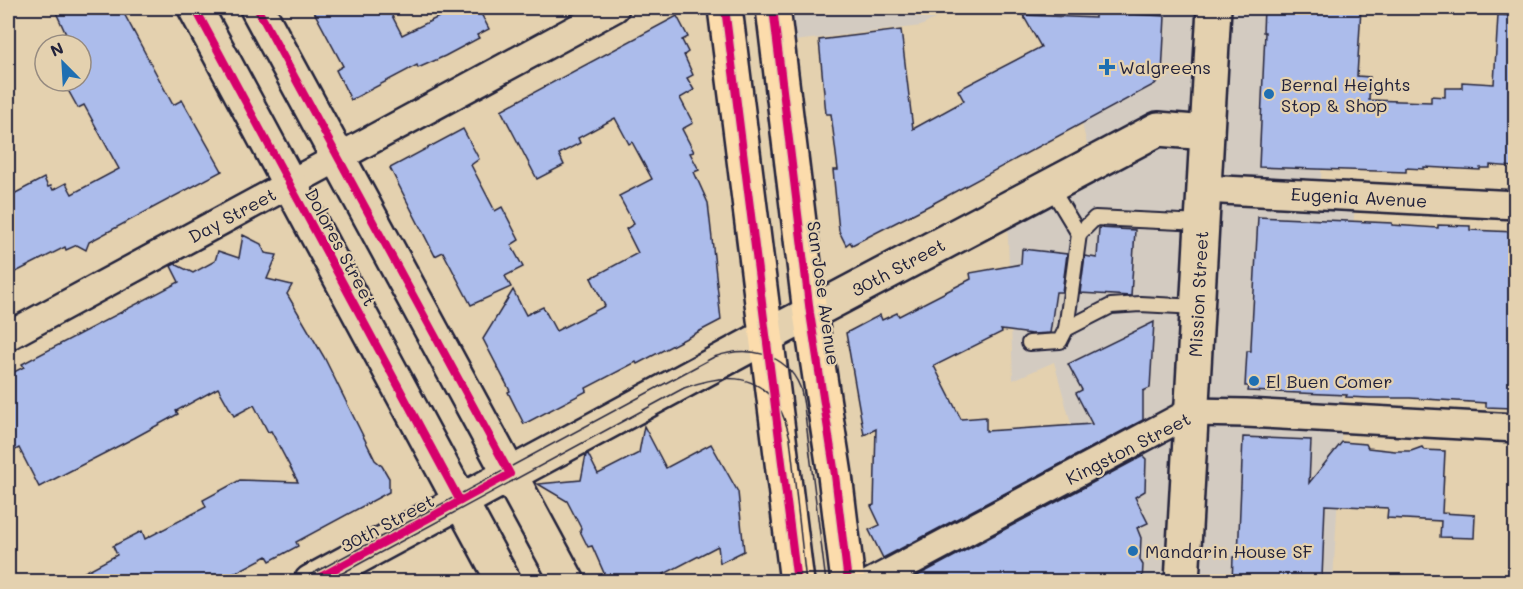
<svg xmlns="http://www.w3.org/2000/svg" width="1523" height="589" font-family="Mali,sans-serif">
  <rect width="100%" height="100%" fill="#e4d1af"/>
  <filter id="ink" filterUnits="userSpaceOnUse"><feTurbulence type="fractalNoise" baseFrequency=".0167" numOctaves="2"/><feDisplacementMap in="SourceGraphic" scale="12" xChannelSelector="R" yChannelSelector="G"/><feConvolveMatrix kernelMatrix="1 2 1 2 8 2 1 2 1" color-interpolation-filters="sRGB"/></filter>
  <g filter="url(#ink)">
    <g fill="#d3cbc1">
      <path d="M773,8H956L921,26L777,43Z"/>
      <path d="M1022,8H1326L1321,182L1356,181L1333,581H1053L1057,485L1081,460L1054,362L1013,380L1007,210L1092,164L1082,124L1023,15Z"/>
    </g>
    <g fill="#acbceb" stroke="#22223b" stroke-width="1.5">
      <path d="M54,8H121L173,105L182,100L222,171L89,242L86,250L77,245L66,250L65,247L8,276V197L44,178L48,187L51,186L53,190L66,183L72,194L119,169L84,105L78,108L63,81H81V45H71Z"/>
      <path d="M312,8H388L402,35L457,8H478L489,29L477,35L479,38L445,56L418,68L417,65L351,100L336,70L343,66Z"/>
      <path d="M1264,8H1361L1357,76L1370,77L1369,100L1431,102V96L1445,97V88H1462V82L1494,84L1498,15L1515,16V167L1490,165V168H1480V170L1424,167V169L1406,168V172L1259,167L1265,32H1263Z"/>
      <path d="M1095,12L1165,16L1162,75L1155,84L934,203L852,245L850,242L846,245L839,231L833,170H838L831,114H826L819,40L901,30L913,129L964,101L958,90L1041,47L1023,15L1095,18Z"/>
      <path d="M677,16L688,37L682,40L688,52L684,55L693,75L687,78L694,90L680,98L693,123L682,129L694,152L690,153L699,170L694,172L708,203L721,320L637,364L636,362L586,388L587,391L524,424L508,392L510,391L483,339L513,290L526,315L543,307L556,331L605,306L591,278L638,253L626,229L634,224L619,196L652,179L632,142L629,144L615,118L578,138L580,143L559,154L564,165L537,179L501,110Z"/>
      <path d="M463,129L479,159L471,165L495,211L502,207L519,240L511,245L523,267L505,276L511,287L471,305L443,252L435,256L390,168Z"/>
      <path d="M1258,217L1392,223V225L1438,228V225L1470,226V230L1515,232V361L1513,408L1486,407V403L1410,398H1369L1346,397L1347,395L1248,391L1249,386H1245L1247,351H1251V346Z"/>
      <path d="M1099,228L1135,230L1131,296L1080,293L1085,256L1097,258Z"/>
      <path d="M243,235L261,244L265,253L277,255L267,279L292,285L287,294L324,357L375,460L382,466L389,478V492L296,542L298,546L270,561L267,556L218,582H66L117,555L113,546L142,531L145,539L206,507L203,500L240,480L298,482L271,431L268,432L254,405L234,416L218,388L176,411L178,414L134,438L39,487L19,448L8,454V375L24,367L22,364L179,282L171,266L175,264L193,273L215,261L218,251L239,258Z"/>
      <path d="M1022,249L1067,254L1062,292H1056L1050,333L1032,334L1001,330L1002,332L934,366L961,419L986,417V431L1092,424L1076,393L1082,390L1068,364L1154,322L1150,388L1143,391V420L883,558L869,530L880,525L871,506L874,505L876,429L864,435L846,333L880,315L882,320L897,313L899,316L971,279L970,273L1021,264Z"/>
      <path d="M644,426L666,468L711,444L738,492L744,551L720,563L718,546L664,574L668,582H608L592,546L588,547L580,531L581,528L567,501L538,484L581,480L586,455L588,454L598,474L639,453Z"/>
      <path d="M1243,437L1311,440L1309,483L1342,442L1366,444L1368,448L1395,451H1411L1422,447L1424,450L1445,451L1442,513L1475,515L1474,538L1440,537L1441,521L1387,518L1388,508L1325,505L1322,578H1312V582H1232L1233,557H1238Z"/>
      <path d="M1143,456L1146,459L1145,491L1135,497L1148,523L1137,528L1141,538L1140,560L1143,565L1142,582H906Z"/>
    </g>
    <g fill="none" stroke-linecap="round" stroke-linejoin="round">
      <defs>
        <g id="lane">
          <path d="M1050,186L1079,234L1066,329L1111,306L1140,304L1197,307"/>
          <path d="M1079,234L1095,218L1202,223"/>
          <path d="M1029,343L1060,341L1066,329"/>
        </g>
        <g id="street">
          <path d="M1203,189L1516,205"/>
          <path d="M8,336L615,8"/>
          <path d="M872,582L1191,412L1246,413L1516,428"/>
        </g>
        <g id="secondary">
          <path d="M195,8L504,582"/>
          <path d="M257,8L568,582"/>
          <path d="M311,582L767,336L1158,129L1207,133"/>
          <path d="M1182,582L1214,8"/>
        </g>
        <g id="primary">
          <path d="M725,8L797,582"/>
          <path d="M773,8L810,313L835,475L848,582"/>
        </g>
      </defs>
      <use href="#lane" stroke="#22223b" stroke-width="18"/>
      <use href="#street" stroke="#22223b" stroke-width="32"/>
      <use href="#secondary" stroke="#22223b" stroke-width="38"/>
      <use href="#primary" stroke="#22223b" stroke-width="38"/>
      <use href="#lane" stroke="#e4d1af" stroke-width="14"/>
      <use href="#street" stroke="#e4d1af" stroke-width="27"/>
      <use href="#secondary" stroke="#e4d1af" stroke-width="33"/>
      <use href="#primary" stroke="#fcdcac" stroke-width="33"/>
      <g stroke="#22223b" stroke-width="1.5">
        <path d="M297,582L714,357C746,345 786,352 800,387C802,393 803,400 804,406L826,582"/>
        <path d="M326,582L684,388C719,375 757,370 779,408C785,417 787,428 790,438L806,582"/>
      </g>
      <defs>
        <g id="cycleway">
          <path d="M195,8L460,501"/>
          <path d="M257,8L510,474L311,582"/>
          <path d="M725,8L797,582"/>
          <path d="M773,8L810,313L835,475L848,582"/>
        </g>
      </defs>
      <use href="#cycleway" stroke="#e4d1af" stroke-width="11"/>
      <use href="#cycleway" stroke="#d6006c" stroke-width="8"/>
    </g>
  </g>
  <g fill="#1f6fb2" stroke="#e4d1af" stroke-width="2">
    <path d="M1104 58h6v6h6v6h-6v6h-6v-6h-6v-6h6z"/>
    <circle cx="1269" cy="94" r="6"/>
    <circle cx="1254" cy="381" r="6"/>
    <circle cx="1133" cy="551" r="6"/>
  </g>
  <g text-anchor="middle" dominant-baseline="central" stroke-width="4.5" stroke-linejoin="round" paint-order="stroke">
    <g font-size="18" fill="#22223b" stroke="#e4d1af" text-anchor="start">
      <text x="1119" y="67">Walgreens</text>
      <text x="1281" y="84">Bernal Heights<tspan x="1281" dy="21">Stop &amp; Shop</tspan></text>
      <text x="1266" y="381">El Buen Comer</text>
      <text x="1145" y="551">Mandarin House SF</text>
    </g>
    <g font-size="18" fill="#22223b" stroke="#e4d1af">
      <text transform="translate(1359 197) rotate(3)">Eugenia Avenue</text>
      <text transform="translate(232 215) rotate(-28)">Day Street</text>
      <text transform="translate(341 247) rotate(62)">Dolores Street</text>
      <text transform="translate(898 267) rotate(-28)">30th Street</text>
      <text transform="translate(824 293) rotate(82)">San Jose Avenue</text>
      <text transform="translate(1198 294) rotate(-87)">Mission Street</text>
      <text transform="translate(1128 448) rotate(-27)">Kingston Street</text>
      <text transform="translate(387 523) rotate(-28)">30th Street</text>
    </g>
  </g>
  <rect width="1523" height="589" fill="none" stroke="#e4d1af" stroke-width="30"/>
  <rect x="15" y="15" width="1493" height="559" fill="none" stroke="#22223b" stroke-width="2" filter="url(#ink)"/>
  <g transform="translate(63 63) rotate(336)"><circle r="28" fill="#e4d1af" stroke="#968b81" stroke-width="1.5"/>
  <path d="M0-4.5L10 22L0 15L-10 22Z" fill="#1f6fb2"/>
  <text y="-9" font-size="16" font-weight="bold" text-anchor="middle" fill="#22223b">N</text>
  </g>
</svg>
